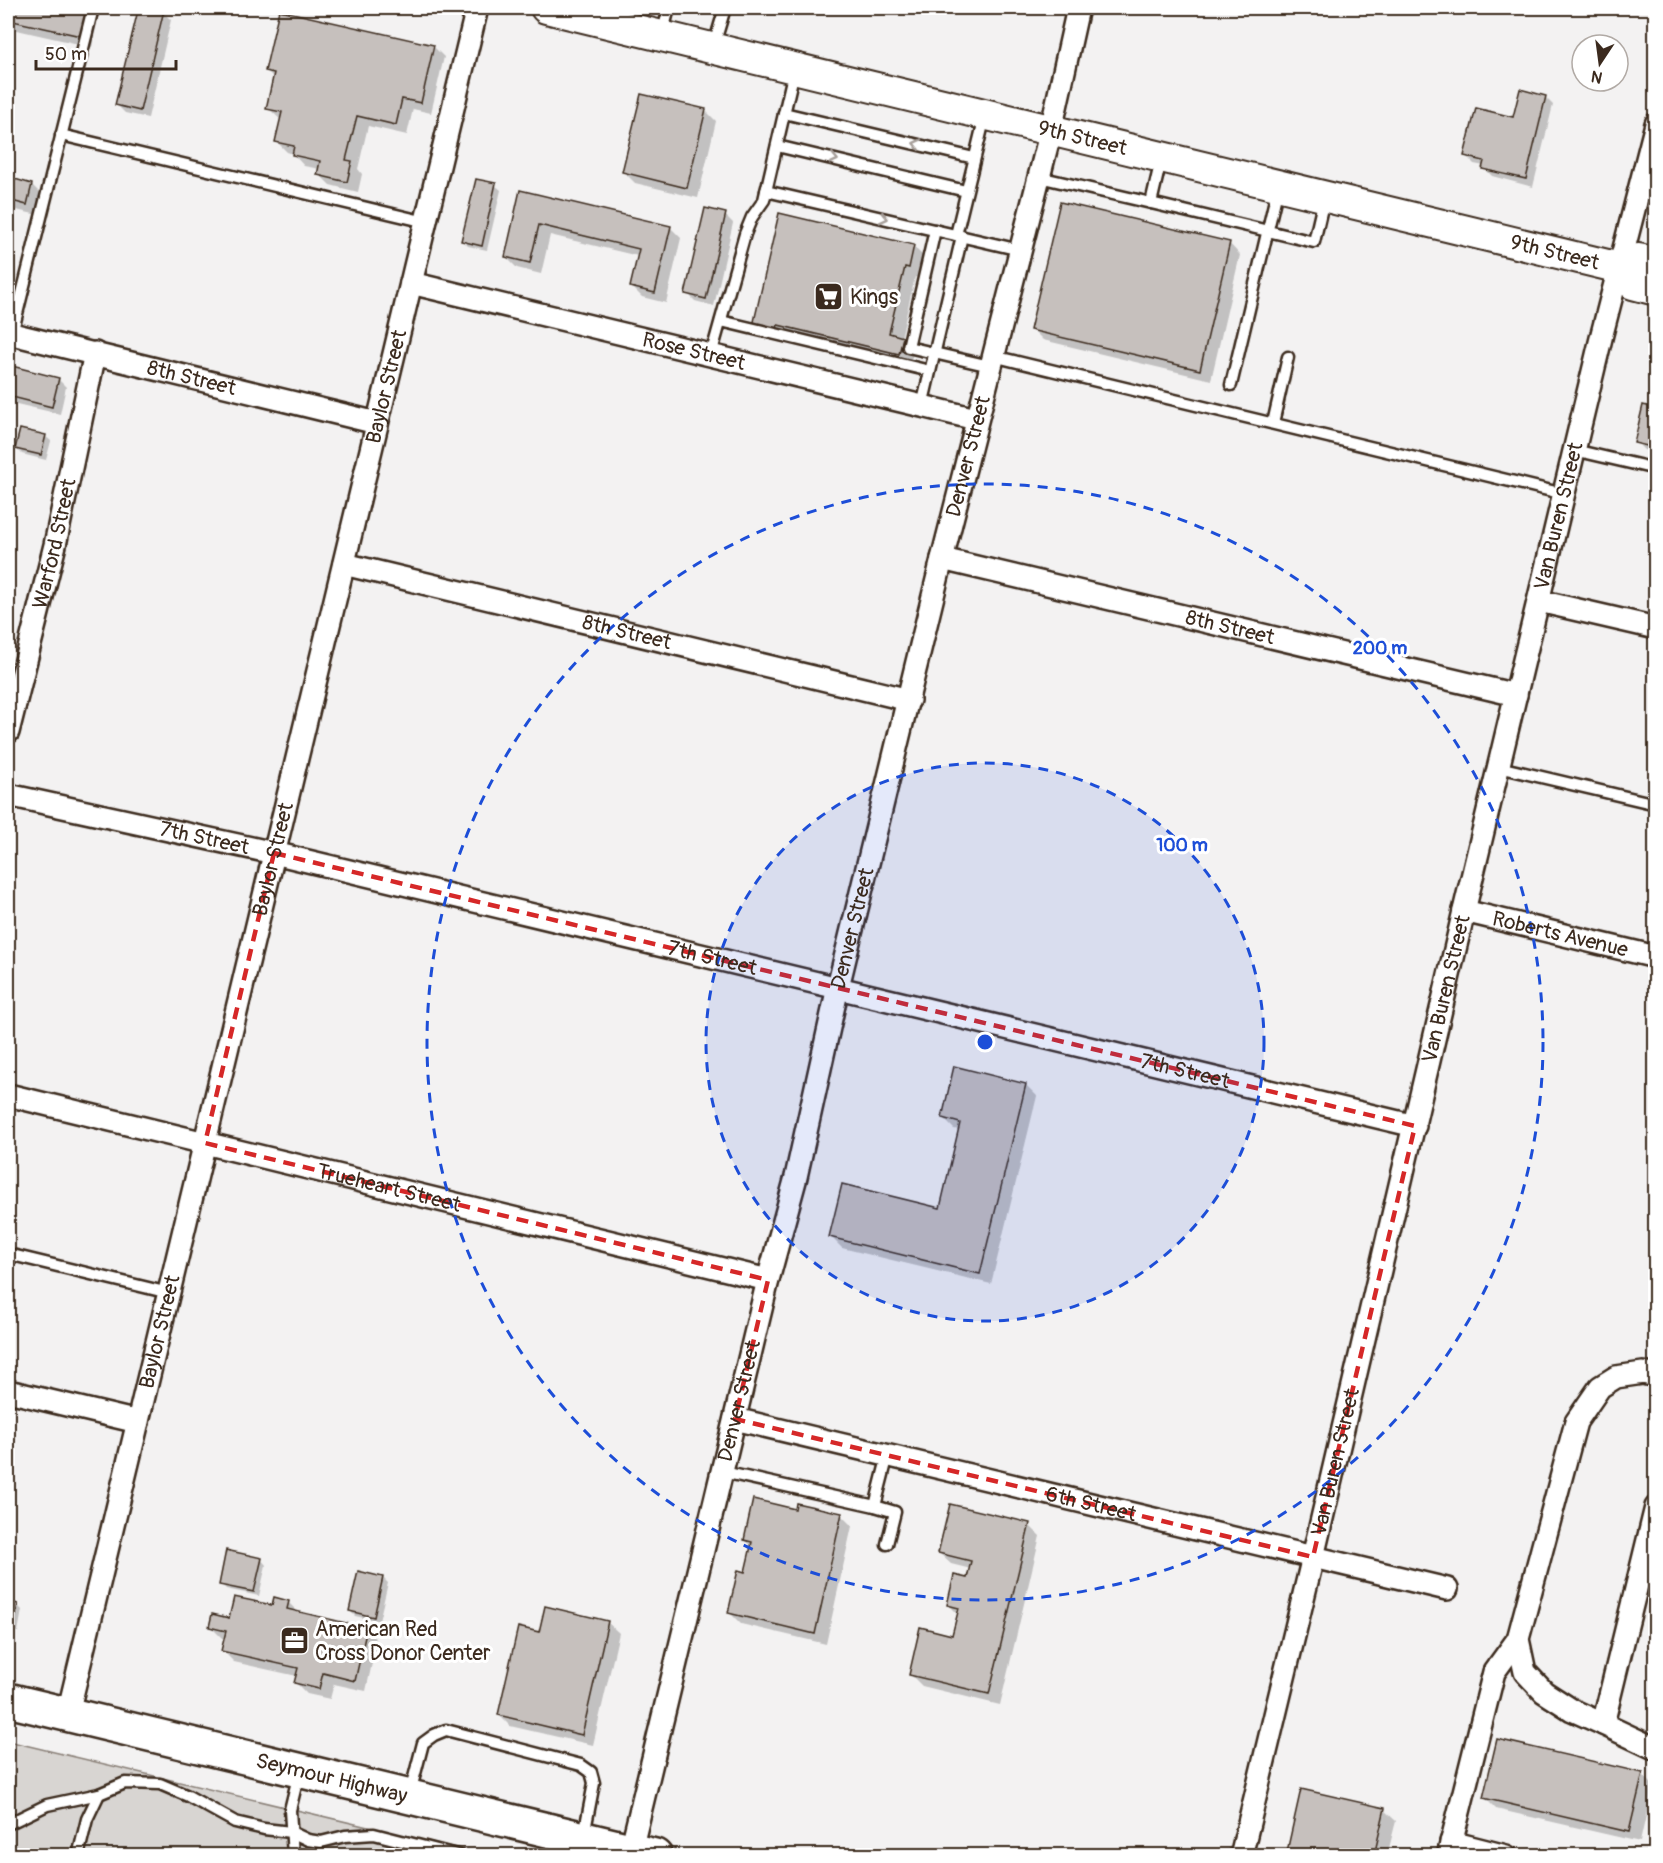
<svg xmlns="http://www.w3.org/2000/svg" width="1663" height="1863" font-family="Pangolin,sans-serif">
  <rect width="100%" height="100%" fill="#f3f2f2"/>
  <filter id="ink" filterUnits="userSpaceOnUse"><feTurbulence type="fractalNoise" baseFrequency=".0167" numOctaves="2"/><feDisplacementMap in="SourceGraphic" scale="12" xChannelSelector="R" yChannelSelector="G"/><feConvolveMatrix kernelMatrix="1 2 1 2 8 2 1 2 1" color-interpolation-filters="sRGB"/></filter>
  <g filter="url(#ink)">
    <path fill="#d8d5d2" stroke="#8a8078" stroke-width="1.5" d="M8,1741L485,1855L8,1856Z"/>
    <g fill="#0003">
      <path d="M8,8H100L92,47L8,28Z"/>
      <path d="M163,12L171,20L148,118L125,113L117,105Z"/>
      <path d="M433,46L444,57L431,113L413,109L407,135L368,126L358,169L362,174L358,192L330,185L319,174L320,169L304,166L293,154L287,152L276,141L281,120L268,108L275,79L267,71Z"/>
      <path d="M1545,97L1553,105L1533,187L1492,176L1484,168V166L1474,164L1466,156Z"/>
      <path d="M705,110L716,121L698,198L635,183L624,172Z"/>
      <path d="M8,179L32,185L43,196L38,215L8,208Z"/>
      <path d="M495,185L501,190L487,250L468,246L463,241Z"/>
      <path d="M521,192L670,227L681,238L666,303L642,297L631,286L638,256L550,235L541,274L517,268L506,257Z"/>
      <path d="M725,215L733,223L714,306L695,301L687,293Z"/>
      <path d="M1229,243L1240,255L1211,380L1043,340L1032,329Z"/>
      <path d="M914,247L925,258L920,278L915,277L901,338L914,349L910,364L765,337L754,326Z"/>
      <path d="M8,367L58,379L66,387L60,414L8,402Z"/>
      <path d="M1656,410V453L1644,450L1636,442Z"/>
      <path d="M45,436L51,441L46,460L22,454L17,449Z"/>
      <path d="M1026,1085L1037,1096L991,1284L842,1248L831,1237L941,1210L960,1130L954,1129L943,1118Z"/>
      <path d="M841,1515L852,1526L826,1644L741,1624L729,1612L746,1574L753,1547L745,1540Z"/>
      <path d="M1029,1525L1040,1536L1000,1705L922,1686L911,1675L953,1637L959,1615L949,1605L968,1580L971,1569L951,1564L939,1553Z"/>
      <path d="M261,1559L266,1565L259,1596L226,1589L221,1584Z"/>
      <path d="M383,1578L388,1583L379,1621L355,1616L350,1611Z"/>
      <path d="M288,1602L300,1614L366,1629L377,1640L366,1691L334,1684L330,1699L307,1694L296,1683L297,1676L234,1662L223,1651L226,1639L222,1638L211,1627Z"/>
      <path d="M8,1603L17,1605L22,1610L18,1632L8,1630Z"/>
      <path d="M607,1622L619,1633L593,1745L510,1726L499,1715L540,1634Z"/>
      <path d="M8,1653L10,1656L8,1668Z"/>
      <path d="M1642,1774L1653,1785L1640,1842L1496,1809L1485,1798Z"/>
      <path d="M1384,1810L1396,1821L1387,1856H1287Z"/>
    </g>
    <g fill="#c6c0bd" stroke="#3b2a1e" stroke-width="1.5">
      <path d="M8,8H87L81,36L8,20Z"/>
      <path d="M146,8L164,10L140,111L115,105L138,10Z"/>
      <path d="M279,10L434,45L421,103L402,99L396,125L357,116L346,160L352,161L347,182L317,175L320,161L292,155L294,146L275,142L282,112L266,109L274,73L265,71Z"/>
      <path d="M1520,89L1546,96L1526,179L1482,169L1484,161L1464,156L1476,108L1513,117Z"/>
      <path d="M641,94L706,109L687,188L622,172Z"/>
      <path d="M8,177L32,184L27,205L8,200Z"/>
      <path d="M476,179L496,183L482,246L461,241Z"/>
      <path d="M520,190L671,226L655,293L630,287L639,249L539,225L530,263L505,257Z"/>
      <path d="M1060,202L1230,242L1200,370L1030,330Z"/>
      <path d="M705,208L726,213L706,299L685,294Z"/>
      <path d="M779,213L914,245L909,268L905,267L889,333L903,337L899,354L778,325L776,332L753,326Z"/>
      <path d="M8,365L59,378L52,407L8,396Z"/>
      <path d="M1643,405L1656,408V448L1634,443Z"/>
      <path d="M20,429L46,435L41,455L15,449Z"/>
      <path d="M954,1066L1026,1084L980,1274L829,1237L842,1184L940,1208L960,1123L942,1118Z"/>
      <path d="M753,1499L795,1509L796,1503L842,1513L815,1634L728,1613L738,1570L745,1572L752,1542L744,1540Z"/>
      <path d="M950,1504L1030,1523L989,1694L909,1675L920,1627L952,1635L959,1608L947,1605L954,1575L967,1578L971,1561L938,1553Z"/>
      <path d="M226,1550L262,1558L254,1592L219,1585Z"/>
      <path d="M358,1571L383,1577L374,1617L349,1611Z"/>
      <path d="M234,1597L272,1605L274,1597L289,1601L287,1609L367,1628L355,1681L323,1673L319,1689L294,1683L298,1668L221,1651L226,1631L209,1627L212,1614L229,1618Z"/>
      <path d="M8,1601L18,1604L13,1628L8,1627Z"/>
      <path d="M545,1606L608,1621L582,1735L498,1715L518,1627L539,1632Z"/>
      <path d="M1497,1739L1643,1773L1629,1832L1483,1798Z"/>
      <path d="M1301,1789L1385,1808L1374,1856H1286Z"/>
    </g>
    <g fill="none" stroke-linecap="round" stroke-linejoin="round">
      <defs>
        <g id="lane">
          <path d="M662,35L669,8"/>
          <path d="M713,48L725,8"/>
          <path d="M784,113L974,158"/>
          <path d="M61,135L426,222"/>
          <path d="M777,146L966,191"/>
          <path d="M1161,160L1151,203L1314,242L1324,199"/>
          <path d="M1039,177L1151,203"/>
          <path d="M766,191L1020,250"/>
          <path d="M935,230L908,347L990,366"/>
          <path d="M956,235L985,116"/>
          <path d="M721,321L930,371"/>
          <path d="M12,334L93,8"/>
          <path d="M711,355L745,234L752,217L764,200L794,71"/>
          <path d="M993,356L1564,494"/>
          <path d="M1231,385L1278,187"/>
          <path d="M922,406L962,236"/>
          <path d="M1273,423L1288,357"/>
          <path d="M1574,450L1656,469"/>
          <path d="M1499,767L1656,804"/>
          <path d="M8,1254L169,1293"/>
          <path d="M723,1472L875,1506L888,1455"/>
          <path d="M875,1506L895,1512L887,1544"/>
          <path d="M410,1793L423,1743L434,1735L446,1730L581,1765L591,1772L594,1783L584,1835"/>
          <path d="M8,1824L47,1805L99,1794"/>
          <path d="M78,1856L87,1819L99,1794L125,1783L160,1784L188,1796L235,1822L264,1829L291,1832L308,1840L321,1842L345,1836L374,1834L461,1856"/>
          <path d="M293,1856L290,1810L299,1773"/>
        </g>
        <g id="street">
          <path id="s1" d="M411,283L976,419"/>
          <path id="s2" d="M8,333L377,423"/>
          <path id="s3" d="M942,559L1516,695"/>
          <path id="s4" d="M344,564L909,700"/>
          <path d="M1539,601L1656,628"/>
          <path id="s5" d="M8,732L55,545L95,353"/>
          <path id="s6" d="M8,795L274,853L1415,1126"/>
          <path id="s7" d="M1464,911L1656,957"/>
          <path id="s8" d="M8,1095L768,1280"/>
          <path d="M8,1391L138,1422"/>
          <path id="s9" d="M735,1419L1447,1589"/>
          <path d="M1656,1507L1603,1724L1656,1749"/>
          <path id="s10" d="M68,1713L477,8"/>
          <path d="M1603,1724L1572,1710L1544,1692L1525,1672L1518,1639L1576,1422L1600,1387L1616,1377L1643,1373L1656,1376"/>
          <path d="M1451,1842L1506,1856"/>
          <path id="s11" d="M631,1850L768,1280L796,1177L838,987L942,559L1051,130L1078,8"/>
          <path id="s12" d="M1241,1856L1313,1557L1464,911L1602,334L1656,124"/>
          <path d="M1448,1856L1494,1672L1518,1639"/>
        </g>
        <g id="secondary">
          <path id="s13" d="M546,8L1620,268L1633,284L1656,290"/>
          <path d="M1620,268L1639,259L1656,263"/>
        </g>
        <g id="primary">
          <path id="s14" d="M8,1700L655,1856"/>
        </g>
      </defs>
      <use href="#lane" stroke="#3b2a1e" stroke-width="15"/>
      <use href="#street" stroke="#3b2a1e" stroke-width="26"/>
      <use href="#secondary" stroke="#3b2a1e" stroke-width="34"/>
      <use href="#primary" stroke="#3b2a1e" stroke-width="38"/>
      <use href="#lane" stroke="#fff" stroke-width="10"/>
      <use href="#street" stroke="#fff" stroke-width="21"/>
      <use href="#secondary" stroke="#fff" stroke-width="30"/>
      <use href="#primary" stroke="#fff" stroke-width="33"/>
    </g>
    <defs><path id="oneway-chevron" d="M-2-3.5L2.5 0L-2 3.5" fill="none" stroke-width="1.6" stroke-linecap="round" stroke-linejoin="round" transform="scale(1.5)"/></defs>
    <g stroke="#a79f9a">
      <use href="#oneway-chevron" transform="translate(917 144) rotate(-167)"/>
      <use href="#oneway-chevron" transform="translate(834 159) rotate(13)"/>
      <use href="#oneway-chevron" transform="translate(884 218) rotate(13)"/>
    </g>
  </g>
  <path fill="none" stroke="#d62828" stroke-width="4.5" stroke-dasharray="12 8" stroke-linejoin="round" d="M274,853L1415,1126L1313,1557L735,1419L768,1280L205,1143Z"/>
  <circle cx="985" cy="1042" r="279" fill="#1d4ed8" fill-opacity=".12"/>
  <g fill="none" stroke="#1d4ed8" stroke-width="3" stroke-dasharray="10 8">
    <circle cx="985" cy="1042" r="279"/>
    <circle cx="985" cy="1042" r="558"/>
  </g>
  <defs>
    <symbol id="supermarket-square" viewBox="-11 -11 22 22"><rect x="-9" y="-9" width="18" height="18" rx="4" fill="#3b2a1e" stroke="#fff"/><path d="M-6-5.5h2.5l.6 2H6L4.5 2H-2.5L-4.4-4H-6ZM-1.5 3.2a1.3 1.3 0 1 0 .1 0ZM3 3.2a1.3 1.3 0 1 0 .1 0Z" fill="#fff"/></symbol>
    <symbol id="office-square" viewBox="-11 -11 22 22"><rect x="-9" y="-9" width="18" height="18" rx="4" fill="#3b2a1e" stroke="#fff"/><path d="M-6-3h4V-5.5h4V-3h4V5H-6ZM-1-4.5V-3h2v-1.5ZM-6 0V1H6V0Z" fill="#fff"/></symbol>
  </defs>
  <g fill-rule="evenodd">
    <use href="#supermarket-square" x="812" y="280" width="33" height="33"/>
    <use href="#office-square" x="278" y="1624" width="33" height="33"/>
  </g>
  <g text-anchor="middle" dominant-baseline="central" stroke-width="6" stroke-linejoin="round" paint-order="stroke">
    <g font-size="21" fill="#3b2a1e" stroke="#fff">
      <text stroke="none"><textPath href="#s13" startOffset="552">9th Street</textPath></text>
      <text stroke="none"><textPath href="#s13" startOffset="1038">9th Street</textPath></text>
      <text stroke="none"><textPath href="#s1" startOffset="291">Rose Street</textPath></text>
      <text stroke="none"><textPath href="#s2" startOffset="189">8th Street</textPath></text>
      <text stroke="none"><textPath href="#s10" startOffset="1364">Baylor Street</textPath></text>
      <text stroke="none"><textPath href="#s11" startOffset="1434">Denver Street</textPath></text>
      <text stroke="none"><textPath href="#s12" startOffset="1377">Van Buren Street</textPath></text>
      <text stroke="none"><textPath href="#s5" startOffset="194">Warford Street</textPath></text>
      <text stroke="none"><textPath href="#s3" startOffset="296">8th Street</textPath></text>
      <text stroke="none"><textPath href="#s4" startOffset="291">8th Street</textPath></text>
      <text stroke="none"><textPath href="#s6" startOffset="201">7th Street</textPath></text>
      <text stroke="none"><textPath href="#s10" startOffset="878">Baylor Street</textPath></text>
      <text stroke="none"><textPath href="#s11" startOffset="948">Denver Street</textPath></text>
      <text stroke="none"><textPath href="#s7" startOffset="99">Roberts Avenue</textPath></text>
      <text stroke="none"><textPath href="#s6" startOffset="723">7th Street</textPath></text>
      <text stroke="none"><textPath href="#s12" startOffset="891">Van Buren Street</textPath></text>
      <text stroke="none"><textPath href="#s6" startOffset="1209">7th Street</textPath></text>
      <text stroke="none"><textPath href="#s8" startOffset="392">Trueheart Street</textPath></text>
      <text stroke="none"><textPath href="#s10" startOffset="392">Baylor Street</textPath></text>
      <text stroke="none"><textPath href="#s11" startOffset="462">Denver Street</textPath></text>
      <text stroke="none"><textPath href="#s12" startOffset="405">Van Buren Street</textPath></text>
      <text stroke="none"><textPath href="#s9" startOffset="366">6th Street</textPath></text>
      <text stroke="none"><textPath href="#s14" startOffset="333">Seymour Highway</textPath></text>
    </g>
    <g font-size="21" fill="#3b2a1e" stroke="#fff" text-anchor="start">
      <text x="850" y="297">Kings</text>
      <text x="315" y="1629">American Red<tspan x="315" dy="24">Cross Donor Center</tspan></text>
    </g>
  </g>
  <circle cx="985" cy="1042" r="9" fill="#1d4ed8" stroke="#fff" stroke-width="3"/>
  <g font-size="18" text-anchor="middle" font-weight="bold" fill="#1d4ed8" stroke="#fff" stroke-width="6" stroke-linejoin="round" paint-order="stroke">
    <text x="1380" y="654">200 m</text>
    <text x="1182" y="851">100 m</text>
  </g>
  <rect width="1663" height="1863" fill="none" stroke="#fff" stroke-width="30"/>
  <rect x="15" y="15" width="1633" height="1833" fill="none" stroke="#3b2a1e" stroke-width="2" filter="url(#ink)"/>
  <g transform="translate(1600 63) rotate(193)"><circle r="28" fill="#ffffff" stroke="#b1aaa5" stroke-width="1.5"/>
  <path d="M0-4.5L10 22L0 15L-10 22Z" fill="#3b2a1e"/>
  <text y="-9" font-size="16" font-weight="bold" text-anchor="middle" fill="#3b2a1e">N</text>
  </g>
  <path d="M36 60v9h140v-9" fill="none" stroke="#3b2a1e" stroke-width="3"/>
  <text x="45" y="60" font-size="18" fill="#3b2a1e" stroke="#ffffff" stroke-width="4.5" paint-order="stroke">50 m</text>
</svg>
